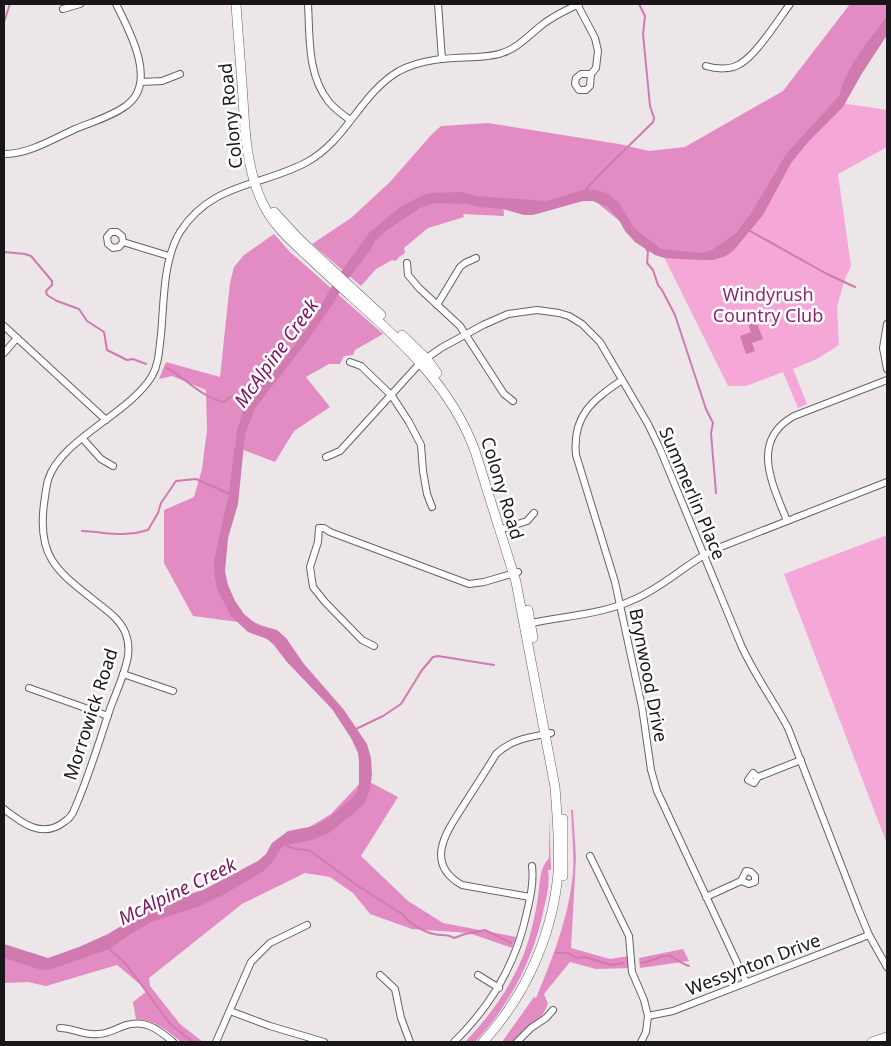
<svg xmlns="http://www.w3.org/2000/svg" width="891" height="1046" font-family="'Noto Sans',sans-serif">
  <rect width="100%" height="100%" fill="#ece6e9"/>
  <g fill="#f5a7d7">
    <path d="M841,103L887,110V147L838,174L851,266L845,279L837,307L839,345L817,359L793,369L807,404L798,408L783,372L746,386H728L661,251L788,163Z"/>
    <path d="M887,535V844L784,574Z"/>
  </g>
  <g fill="#e38bc3">
    <path d="M850,4H887V27L841,103L788,163L773,193L718,254L676,256L649,245L595,201L503,202L504,216L463,214L464,217L428,228L404,248L405,253L399,257L396,261L392,260L376,269L361,286L312,244L351,218L390,182L432,134L441,126L488,123L619,144L649,151L685,147L783,91Z"/>
    <path d="M274,234L289,251L383,334L355,350L353,355L344,356L340,364H329L306,377L330,407L294,431L275,462L241,449L218,574L238,615L261,625L193,616L164,563V510L194,497L202,469L207,430L206,390L172,376L159,379L166,362L220,377L230,283L234,267L244,255Z"/>
    <path d="M364,779L398,797L361,856L408,901L443,923L516,937L512,948L469,933L412,929L370,914L353,893L330,877L305,873L242,904L149,978L150,986L180,1024L203,1042H181C165,1029 157,1021 136,1019L133,1002L146,992L141,985L117,965L46,986L28,982L4,983V952L56,966L248,872L288,840L331,814Z"/>
    <path d="M571,810H573L576,858L571,948L610,959L629,956L630,968L596,969L570,962L544,994L548,1004L542,1016L527,1028L514,1042H502L534,997L536,998C553,957 569,917 573,872C574,852 572,831 571,810Z"/>
    <path d="M549,815L551,870H548C550,883 547,895 544,908C534,958 510,1005 475,1042H465C492,1014 516,980 528,942C532,928 536,912 538,897C540,883 539,869 549,858Z"/>
    <path d="M683,949L689,961L640,968L639,958Z"/>
  </g>
  <g fill="#d07ab0">
    <path d="M887,16V35L861,75L843,107L808,142L791,163L763,215L734,250L726,256L713,260H700L664,258L655,255L635,242L625,231L619,220L608,207L593,201H583L533,215H524L503,209L478,207L468,204L434,203L420,208L387,230L375,241L369,252L344,284L333,304L304,345L256,407L245,434L238,504L228,538L225,571L228,585L235,601L244,614L256,624L277,630L286,638L304,664L344,710L367,744L371,758L372,775L370,788L366,801L360,808L329,833L312,840L286,845L281,848L272,863L262,872L223,895L200,906L151,922L132,933L109,949L49,970H42L4,958V944L48,958L79,947L108,934L136,917L177,898L203,890L258,861L266,854L272,843L288,831L314,826L327,819L352,798L357,792L359,783V761L358,753L351,738L332,709L286,661L274,645L267,639L248,632L231,616L218,591L215,579L214,561L229,492L237,431L244,407L289,353L314,318L336,279L369,233L400,207L421,196L431,193L463,192L476,196L547,201L586,189L604,192L611,196L619,203L634,228L661,249L700,253L712,250L736,233L750,215L787,153L840,95C842,72 873,36 887,16Z"/>
    <path d="M756,321L763,339L752,343L755,351L746,354L740,336L751,332L748,324Z"/>
  </g>
  <g fill="none" stroke-linecap="round" stroke-linejoin="round">
    <g stroke="#d07ab0" stroke-width="2">
      <path d="M4,22L10,4"/>
      <path d="M586,189L604,170L644,131L653,122L654,118L650,106L643,34L645,16L639,4"/>
      <path d="M750,231L827,274L855,287"/>
      <path d="M646,248L648,252L647,263L653,270L658,285L662,290L675,315L706,409L713,423L711,433L716,493"/>
      <path d="M4,252L25,254L31,256L52,281V285L46,291L47,295L57,301L79,309L87,321L104,332L107,350L127,360L133,359L146,364"/>
      <path d="M166,368C175,371 178,376 186,381C196,389 212,401 225,402L229,397H235L242,403L244,407"/>
      <path d="M82,531C107,532 123,538 148,530L158,513L161,503L176,481L196,479L230,494"/>
      <path d="M356,729L383,716L401,704L422,670L433,657L438,656L494,665"/>
      <path d="M285,845L295,849L309,850L358,886L402,914C409,923 423,932 434,934C441,936 449,934 454,938L465,934L485,930L511,943"/>
      <path d="M108,948L126,964L171,1025L193,1042"/>
      <path d="M556,953H568L577,958L585,957L611,965L623,963"/>
      <path d="M641,963C651,962 664,954 670,956C677,959 682,964 689,966"/>
    </g>
    <defs>
      <g id="minor">
        <path d="M308,4C310,37 307,75 329,102C335,109 343,115 350,120"/>
        <path d="M438,4L442,59"/>
        <path d="M577,4L595,38L598,51L596,68L591,74L590,86L586,90H579L575,84L576,78L581,74H591"/>
        <path d="M63,9L80,4"/>
        <path d="M706,66C716,69 731,70 740,64C757,54 778,20 790,4"/>
        <path d="M141,82L162,81L180,74"/>
        <path d="M4,154C29,154 53,139 75,129C92,122 113,116 127,105C158,82 129,30 116,4"/>
        <path d="M123,242L119,247L113,248L108,244L107,237L111,232H117L122,236L123,242L169,256"/>
        <path d="M407,263L408,275L419,288L460,326L504,394L513,401"/>
        <path d="M437,305L460,267L465,263L476,258"/>
        <path d="M887,324L883,348L887,369"/>
        <path d="M4,326L106,420"/>
        <path d="M4,353L17,338"/>
        <path d="M350,362L361,366L392,396L409,422L421,445L423,471L427,494L432,507"/>
        <path d="M622,380C593,400 572,415 576,455L615,582L642,707L651,770L657,791L746,982"/>
        <path d="M83,439L101,459L113,466"/>
        <path d="M326,457L340,451L421,362L441,348L483,325L508,314L537,310L559,313L569,316L582,324L600,342L648,424L660,449L741,645C754,674 773,700 788,728L859,911L869,935L887,967"/>
        <path d="M787,521C773,485 749,441 794,416L887,380"/>
        <path d="M499,530L527,521L534,513"/>
        <path d="M526,624C562,616 602,615 635,599C663,587 686,564 713,550L887,482"/>
        <path d="M374,646L362,640L325,602L313,587L310,567L318,542L319,528H324L330,532L469,584L484,582L518,572"/>
        <path d="M123,674L173,691"/>
        <path d="M29,688L108,716"/>
        <path d="M758,777L754,783L748,780L753,773L758,777L801,760"/>
        <path d="M4,809C22,823 42,839 64,822C69,819 73,814 75,808C89,776 99,742 110,709C116,692 125,674 128,656C129,648 128,639 125,632C119,618 106,610 95,601C57,571 37,557 44,504C45,496 46,488 48,480C60,440 129,414 152,376C159,364 159,349 161,335C164,302 163,260 180,232C212,182 261,187 307,162C346,141 361,93 399,71C423,58 451,58 477,57C486,56 494,56 502,53C518,48 529,35 542,25C553,16 566,10 579,4"/>
        <path d="M590,856L629,936L632,972L644,1000L648,1016L646,1032L641,1042"/>
        <path d="M530,897L462,885C423,863 447,831 465,803C475,787 486,771 496,754C512,739 530,737 551,733"/>
        <path d="M706,897L741,881L749,884L755,882V876L751,872L746,871L741,881"/>
        <path d="M380,975L395,989L401,1018L410,1042"/>
        <path d="M478,975L499,988"/>
        <path d="M230,1011L270,1026L324,1042"/>
        <path d="M648,1016L673,1011L869,935"/>
        <path d="M60,1028C73,1028 85,1036 98,1034C106,1034 114,1030 121,1027C143,1018 157,1028 173,1042"/>
        <path d="M216,1042L251,962L270,943L307,925"/>
        <path d="M454,1042C491,1006 515,966 526,916C530,899 534,883 532,866"/>
        <path d="M517,1042L531,1028L546,1018L553,1010"/>
      </g>
      <g id="secondary">
        <path d="M236,4C238,35 241,67 243,99C245,134 247,169 262,202C274,228 297,246 317,265C376,321 446,371 475,451L516,582L555,787C557,816 560,846 558,874C552,937 525,996 483,1042"/>
        <path d="M274,212L300,240L381,315"/>
        <path d="M402,335L426,358L437,373"/>
        <path d="M528,610L533,638"/>
        <path d="M563,876V819"/>
        <path d="M872,1042L887,1037"/>
      </g>
    </defs>
    <use href="#minor" stroke="#666164" stroke-width="8"/>
    <use href="#secondary" stroke="#666164" stroke-width="10"/>
    <use href="#minor" stroke="#fff" stroke-width="6"/>
    <use href="#secondary" stroke="#fff" stroke-width="9"/>
  </g>
  <g text-anchor="middle" dominant-baseline="central" stroke-width="5" stroke-linejoin="round" paint-order="stroke">
    <g font-size="18" fill="#181618" stroke="#fff">
      <text transform="translate(230 116) rotate(-96)">Colony Road</text>
      <text transform="translate(503 488) rotate(73)">Colony Road</text>
      <text transform="translate(693 493) rotate(67)">Summerlin Place</text>
      <text transform="translate(649 675) rotate(79)">Brynwood Drive</text>
      <text transform="translate(90 714) rotate(-72)">Morrowick Road</text>
      <text transform="translate(753 964) rotate(-21)">Wessynton Drive</text>
    </g>
    <g font-size="18" fill="#8e286f" stroke="#fff">
      <text x="768" y="294">Windyrush<tspan x="768" dy="21">Country Club</tspan></text>
    </g>
    <g font-size="19" font-style="italic" fill="#7d1560" stroke="#fff">
      <text transform="translate(276 353) rotate(-54)">McAlpine Creek</text>
      <text transform="translate(177 891) rotate(-26)">McAlpine Creek</text>
    </g>
  </g>
  <rect width="891" height="1046" fill="none" stroke="#181618" stroke-width="10"/>
</svg>
